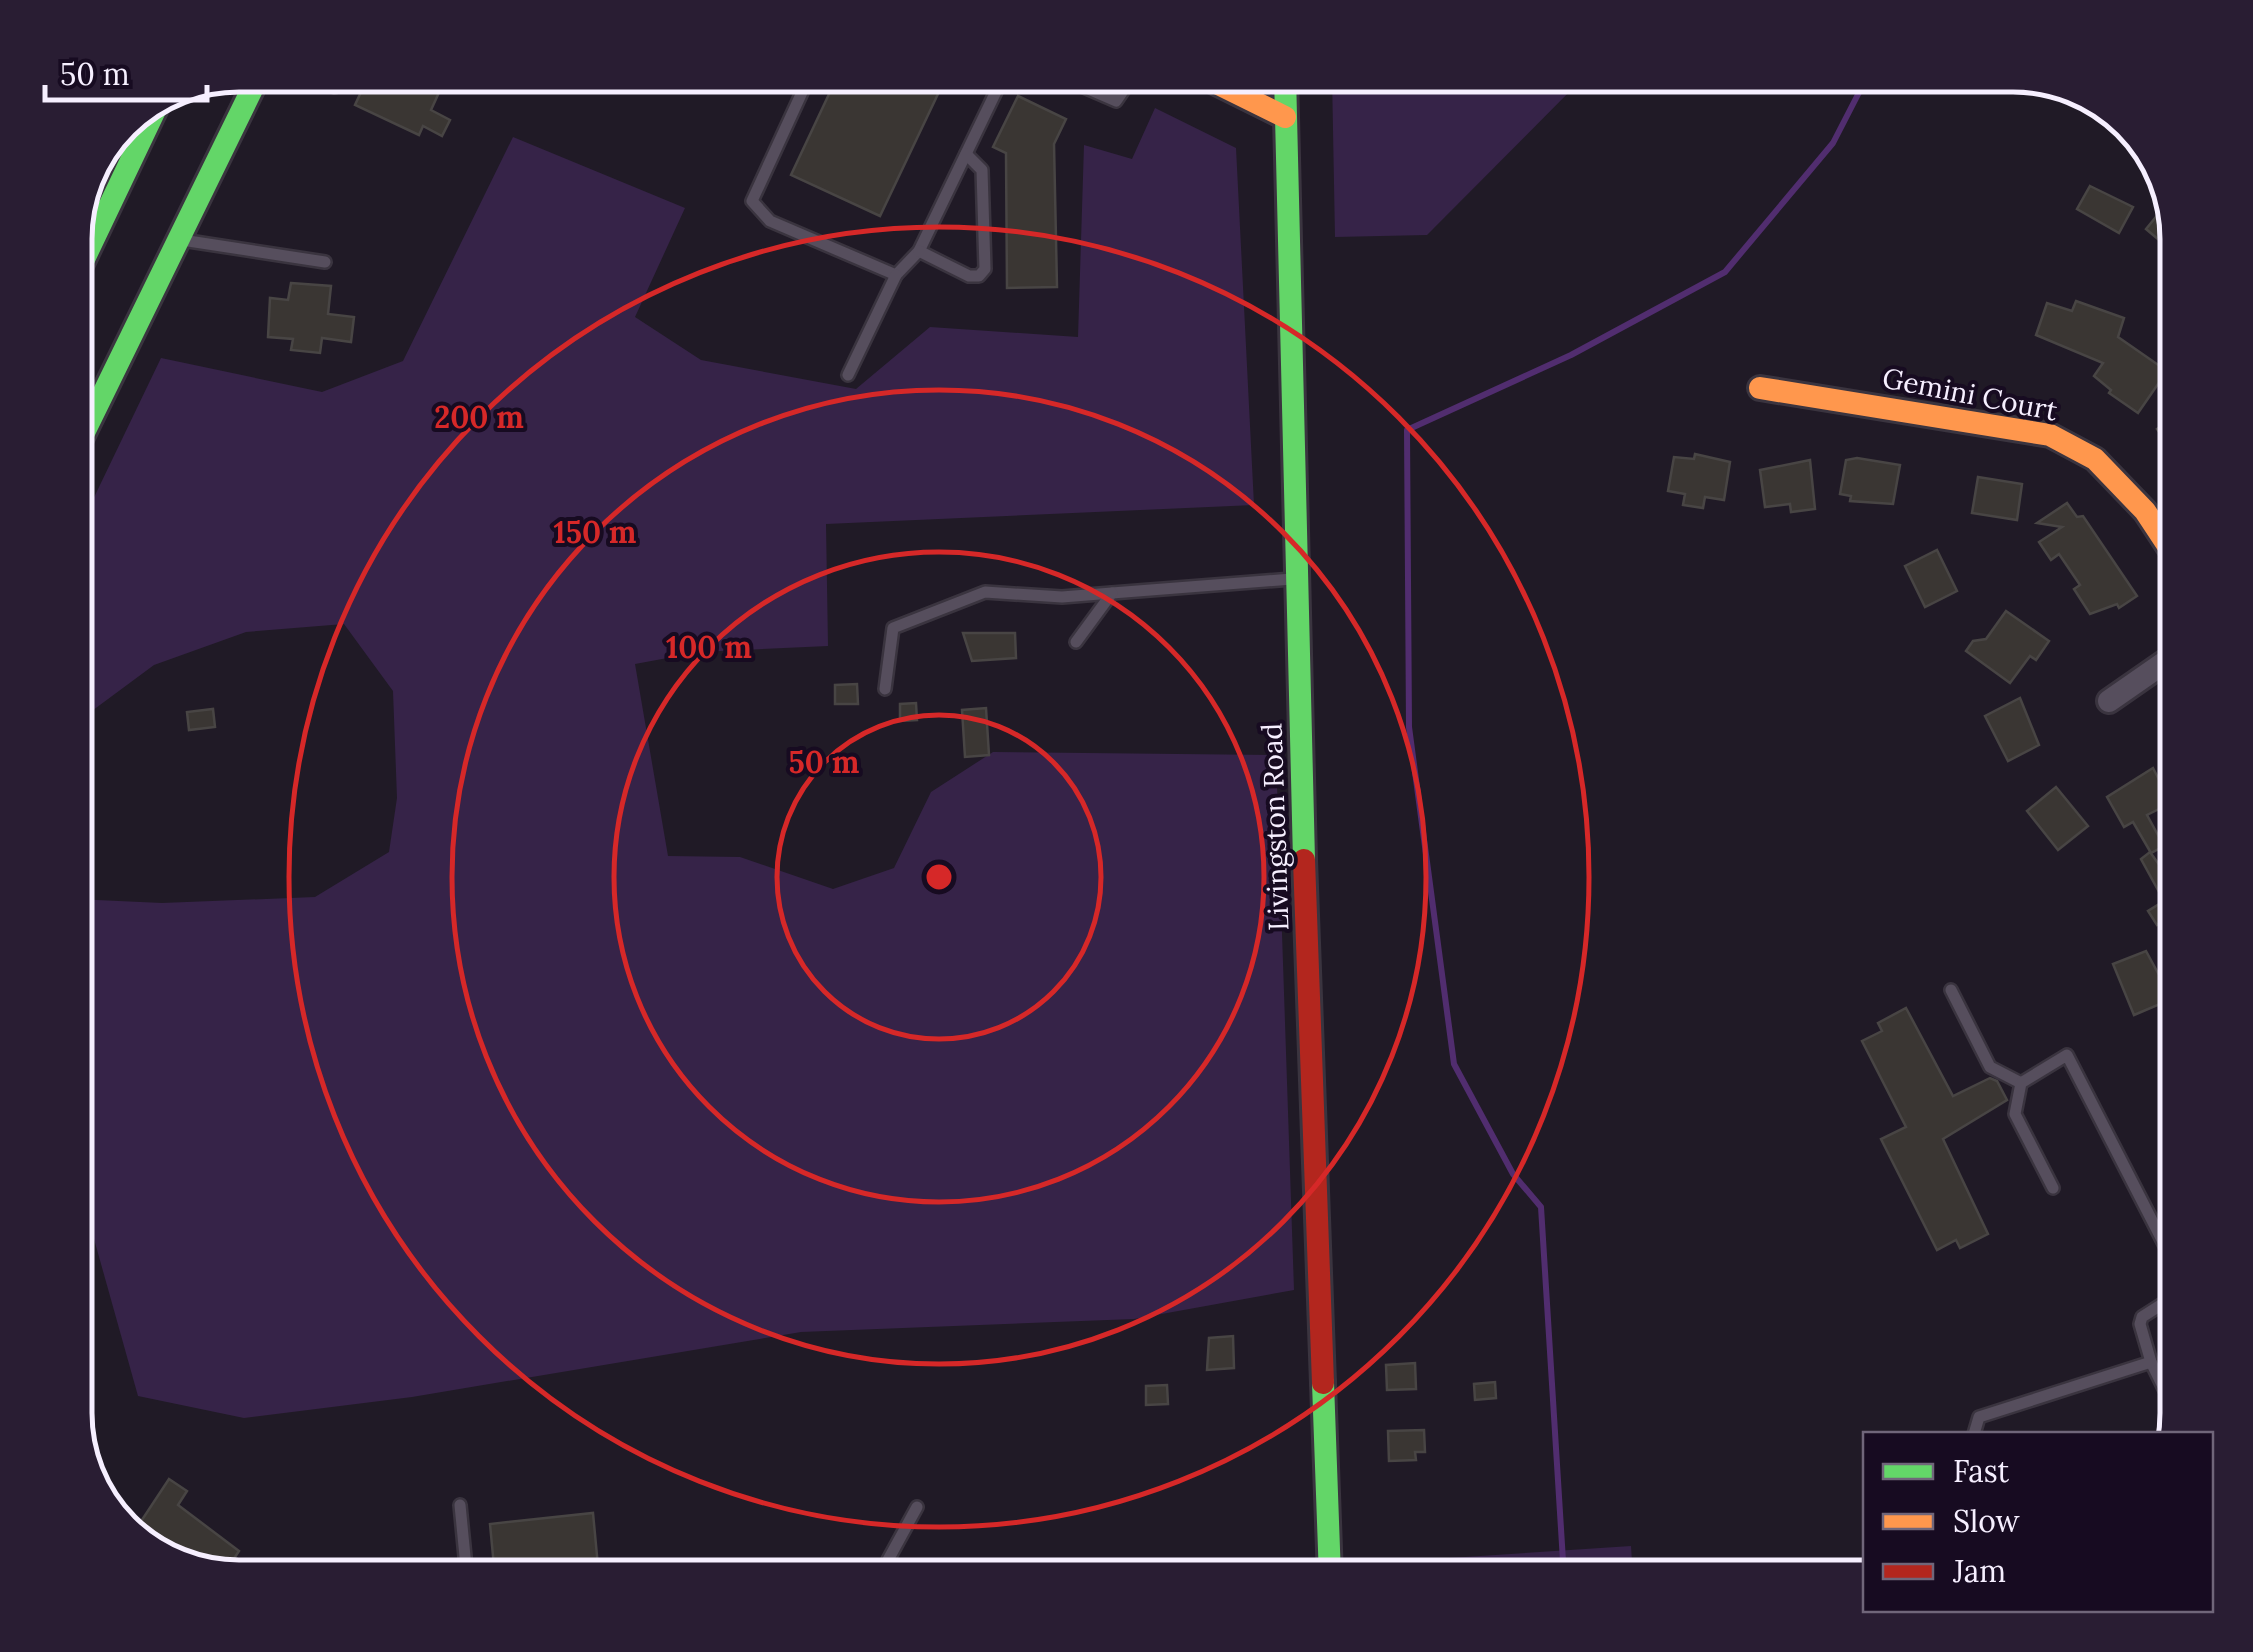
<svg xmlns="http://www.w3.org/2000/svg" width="2253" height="1652" font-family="Lora,serif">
  <rect width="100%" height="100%" fill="#201a26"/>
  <g fill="#362348">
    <path d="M1332,75H1586L1427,235L1335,237Z"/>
    <path d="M1155,108L1236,148L1254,505L826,524L828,646L700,652L635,664L668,856L740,857L833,889L894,868L931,792L993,752L1276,755L1294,1290L1134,1319L801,1332L412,1397L244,1418L138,1396L75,1171V899L162,903L315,897L389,852L397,798L393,691L344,624L246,632L154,665L81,719L75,718V537L161,358L322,392L403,361L513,137L685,208L635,317L701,360L856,389L930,327L1078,337L1084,145L1132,159Z"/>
    <path d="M1631,1546L1633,1577H1359L1358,1564Z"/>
  </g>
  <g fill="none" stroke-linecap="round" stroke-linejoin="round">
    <path stroke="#512d6f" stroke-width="6" d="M1564,1577L1541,1207L1513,1174L1454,1064L1409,727L1407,430L1571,355L1725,272L1833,143L1868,75"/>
  </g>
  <g fill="#3a3633" stroke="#484544" stroke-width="2.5">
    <path d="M369,75H447L431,110L450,120L442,136L423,126L419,135L355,105Z"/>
    <path d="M838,75H947L880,216L791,175Z"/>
    <path d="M1018,96L1066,119L1054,144L1057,287L1007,288L1006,153L993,147Z"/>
    <path d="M2090,186L2133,207L2119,233L2077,209Z"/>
    <path d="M2169,201L2178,239V256L2146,229Z"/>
    <path d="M291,283L331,286L328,314L354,317L351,342L322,338L320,353L291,350L293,339L268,337L270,298L288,300Z"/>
    <path d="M2076,301L2124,318L2118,337L2167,371L2138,413L2109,393L2111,390L2094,376L2103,363L2036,335L2047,303L2072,311Z"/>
    <path d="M2178,414V458L2157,429Z"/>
    <path d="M1695,454L1730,462L1724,500L1705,497L1703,508L1683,505L1685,494L1668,491L1674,457L1694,459Z"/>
    <path d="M1857,458L1900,465L1893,504L1850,501L1851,496L1840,494L1846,460Z"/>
    <path d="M1810,460L1815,509L1791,512L1790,504L1765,507L1760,470Z"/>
    <path d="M1978,477L2022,484L2017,520L1972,513Z"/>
    <path d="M2067,503L2077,517L2083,516L2137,596L2119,608L2117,604L2090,614L2074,589L2080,585L2059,554L2051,560L2039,542L2062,527L2037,523Z"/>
    <path d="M1937,550L1957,591L1925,607L1905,566Z"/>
    <path d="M2006,611L2049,641L2036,660L2030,656L2010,683L1966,651L1973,641L1986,639Z"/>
    <path d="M963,633H1015L1016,658L972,661Z"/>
    <path d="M857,684L858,704H835V685Z"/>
    <path d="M2020,698L2039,745L2008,761L1985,716Z"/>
    <path d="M916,703L917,720L900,721V704Z"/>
    <path d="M986,708L989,755L965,757L962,710Z"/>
    <path d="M213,709L215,727L189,730L187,712Z"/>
    <path d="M2153,768L2171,803L2147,815L2164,846L2151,853L2133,822L2124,827L2107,797Z"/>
    <path d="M2056,787L2088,826L2058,850L2027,811Z"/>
    <path d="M2150,852L2170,880L2178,874V936L2166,919L2157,925L2148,911L2164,901L2141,859Z"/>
    <path d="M2146,951L2172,999L2134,1015L2113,964Z"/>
    <path d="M1906,1008L1953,1096L1990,1078L1997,1081L2007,1100L1943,1139L1988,1234L1960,1248L1956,1240L1937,1250L1881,1139L1906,1127L1862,1041L1882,1031L1878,1023Z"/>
    <path d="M1233,1336L1234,1368L1207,1370L1209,1338Z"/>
    <path d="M1415,1363L1416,1389L1387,1390L1386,1365Z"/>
    <path d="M1495,1382L1496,1398L1475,1400L1474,1384Z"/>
    <path d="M1167,1385L1168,1404L1146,1405V1386Z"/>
    <path d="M1424,1430L1425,1452H1415L1416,1460L1389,1461L1388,1431Z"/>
    <path d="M169,1479L187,1491L178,1505L239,1551L225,1572L140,1543L132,1535Z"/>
    <path d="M593,1513L599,1577H495L490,1524Z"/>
  </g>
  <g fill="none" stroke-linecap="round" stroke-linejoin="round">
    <defs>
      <g id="lane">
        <path d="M311,75L335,87L341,75"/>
        <path d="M810,75L752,201L770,221L896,275L919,251L1004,75"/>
        <path d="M1056,75L1116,101L1134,75"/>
        <path d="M182,240L325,262"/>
        <path d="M919,251L969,276H979L985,269L982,170L966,154"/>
        <path d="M848,375L896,275"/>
        <path d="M1076,642L1112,593L1292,579"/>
        <path d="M885,689L893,628L985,592L1062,597L1112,593"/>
        <path d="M1951,990L1990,1067L2021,1083"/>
        <path d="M2053,1188L2015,1114L2021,1083L2067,1055L2178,1271"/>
        <path d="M2151,1362L2177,1415"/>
        <path d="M1974,1434L1979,1417L2151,1362L2140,1324L2142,1317L2178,1294"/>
        <path d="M460,1505L467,1577"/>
        <path d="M888,1577V1560L917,1507"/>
      </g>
      <path id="street" d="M2109,701L2178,653"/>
      <g id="fast">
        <path d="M1285,75L1304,860"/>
        <path d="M75,278L157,106"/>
        <path d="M75,451L259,75"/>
        <path d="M1323,1383L1330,1577"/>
      </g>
      <g id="slow">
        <path d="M1200,75L1285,117"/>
        <path d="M1760,388L2050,435L2095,459L2145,511L2178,561"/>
      </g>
      <path id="jam" d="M1304,860L1323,1383"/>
    </defs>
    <use href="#lane" stroke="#3a343f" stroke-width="16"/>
    <use href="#street" stroke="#3a343f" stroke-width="28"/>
    <use href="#fast" stroke="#3a343f" stroke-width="28"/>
    <use href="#slow" stroke="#3a343f" stroke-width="28"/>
    <use href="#jam" stroke="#3a343f" stroke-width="28"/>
    <use href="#lane" stroke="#564e5d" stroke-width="11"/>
    <use href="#street" stroke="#564e5d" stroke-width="22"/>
    <use href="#fast" stroke="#63d668" stroke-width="22"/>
    <use href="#slow" stroke="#ff974d" stroke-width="22"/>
    <use href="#jam" stroke="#b3261e" stroke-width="22"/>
  </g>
  <g fill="none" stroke="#d62828" stroke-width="5">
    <circle cx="939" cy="877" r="162"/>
    <circle cx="939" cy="877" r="325"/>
    <circle cx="939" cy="877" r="487"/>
    <circle cx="939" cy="877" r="650"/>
  </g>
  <g text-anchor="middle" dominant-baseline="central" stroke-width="8" stroke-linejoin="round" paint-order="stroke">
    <g font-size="28" fill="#f6efff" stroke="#170b21">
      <text transform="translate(1970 394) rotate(11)">Gemini Court</text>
      <text transform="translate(1275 827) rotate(-92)">Livingston Road</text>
    </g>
  </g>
  <path d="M0 0H2253V1652H0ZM239 92H2013A147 147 0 0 1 2160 239V1413A147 147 0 0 1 2013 1560H239A147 147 0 0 1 92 1413V239A147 147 0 0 1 239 92Z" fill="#291d33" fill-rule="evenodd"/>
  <path fill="none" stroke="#f6efff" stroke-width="5" d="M239 92H2013A147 147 0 0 1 2160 239V1413A147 147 0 0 1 2013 1560H239A147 147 0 0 1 92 1413V239A147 147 0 0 1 239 92Z"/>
  <circle cx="939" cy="877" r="15" fill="#d62828" stroke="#170b21" stroke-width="5"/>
  <g font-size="30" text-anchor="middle" font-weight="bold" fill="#d62828" stroke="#170b21" stroke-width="8" stroke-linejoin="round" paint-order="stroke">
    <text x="479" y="428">200 m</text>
    <text x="595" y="543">150 m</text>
    <text x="709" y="658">100 m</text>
    <text x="824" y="773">50 m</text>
  </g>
  <rect x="1863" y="1432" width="350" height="180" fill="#170b21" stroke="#70667a" stroke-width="2.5"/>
  <rect x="1883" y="1464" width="50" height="15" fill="#63d668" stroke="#70667a" stroke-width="2.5"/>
  <text x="1953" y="1482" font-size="30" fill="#f6efff">Fast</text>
  <rect x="1883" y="1514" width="50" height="15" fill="#ff974d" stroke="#70667a" stroke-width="2.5"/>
  <text x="1953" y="1532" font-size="30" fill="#f6efff">Slow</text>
  <rect x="1883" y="1564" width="50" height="15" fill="#b3261e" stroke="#70667a" stroke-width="2.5"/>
  <text x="1953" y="1582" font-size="30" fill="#f6efff">Jam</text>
  <path d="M45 85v15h162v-15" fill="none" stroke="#f6efff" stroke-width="5"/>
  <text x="60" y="85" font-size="30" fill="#f6efff" stroke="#170b21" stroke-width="8" paint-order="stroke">50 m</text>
</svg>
